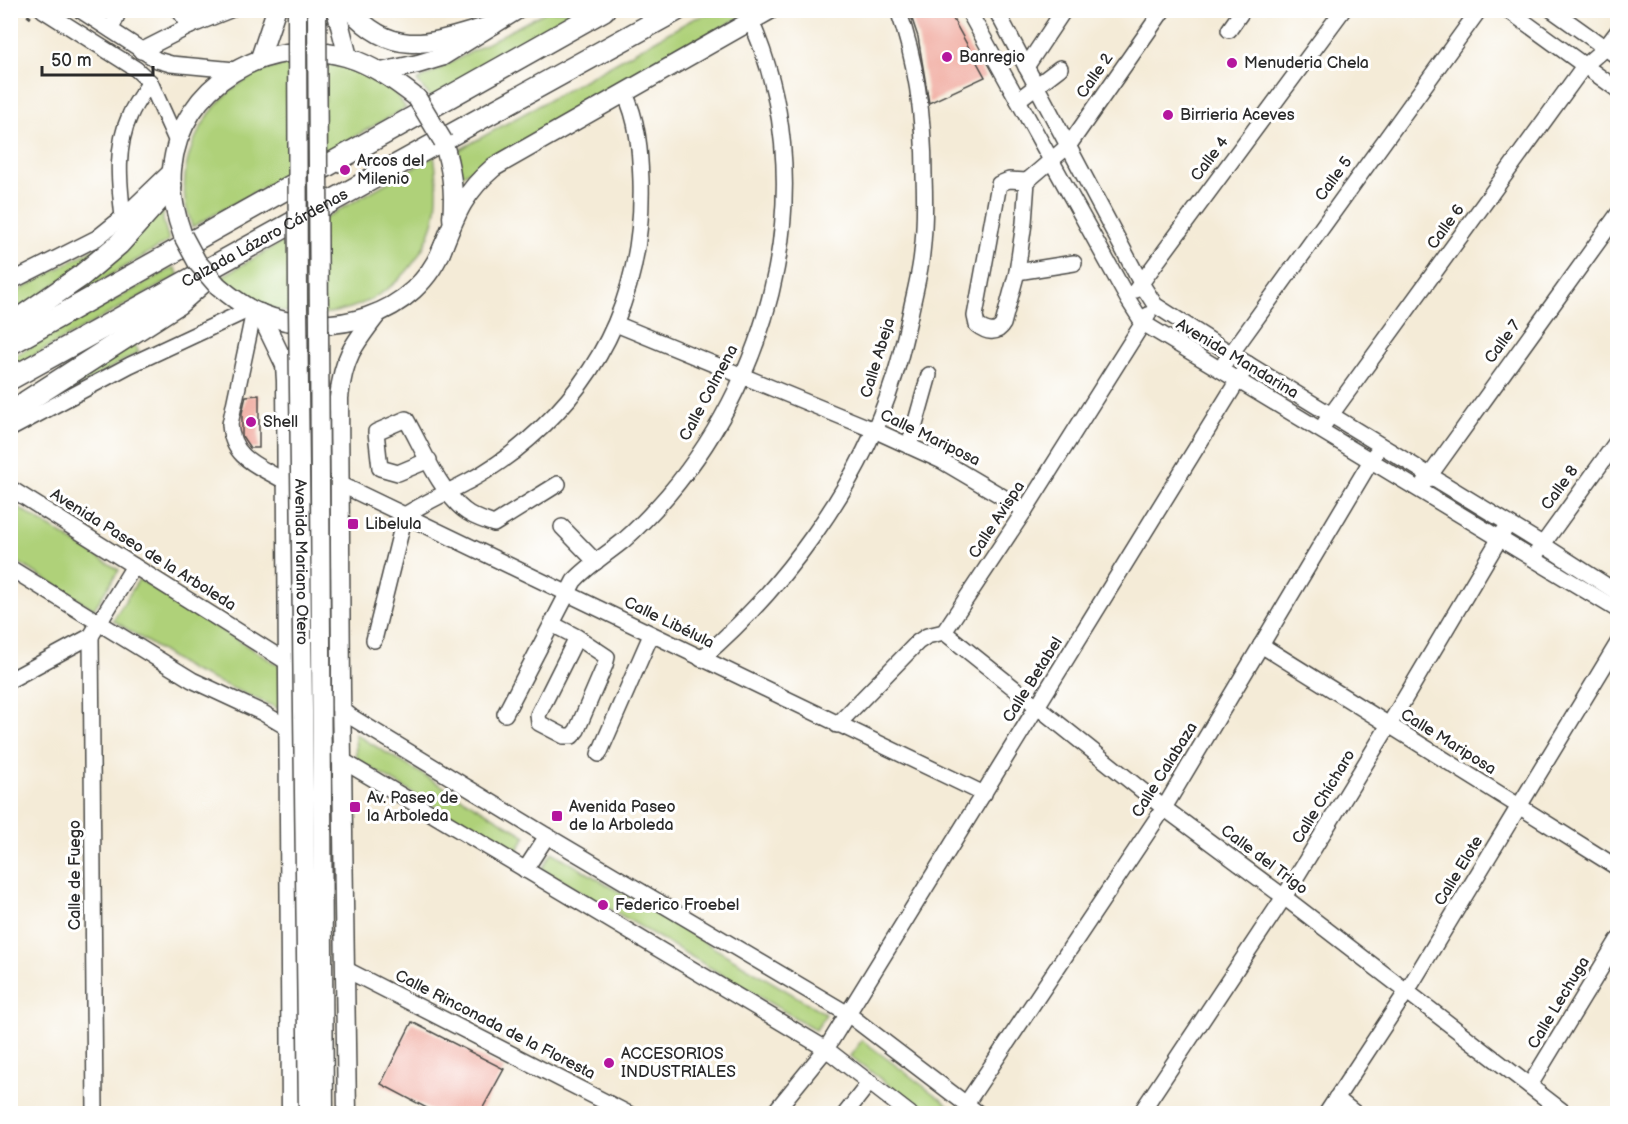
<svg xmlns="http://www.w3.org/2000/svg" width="1628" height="1124" font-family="'Balsamiq Sans',sans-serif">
  <rect width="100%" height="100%" fill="#fff"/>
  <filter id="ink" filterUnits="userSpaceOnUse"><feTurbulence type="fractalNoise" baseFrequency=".0167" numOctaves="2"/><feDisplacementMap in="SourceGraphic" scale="12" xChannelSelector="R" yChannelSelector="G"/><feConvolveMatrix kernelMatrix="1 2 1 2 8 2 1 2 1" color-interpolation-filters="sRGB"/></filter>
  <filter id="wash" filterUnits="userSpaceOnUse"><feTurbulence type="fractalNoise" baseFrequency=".008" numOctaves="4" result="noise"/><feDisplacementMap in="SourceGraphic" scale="24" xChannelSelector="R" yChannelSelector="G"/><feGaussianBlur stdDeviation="1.35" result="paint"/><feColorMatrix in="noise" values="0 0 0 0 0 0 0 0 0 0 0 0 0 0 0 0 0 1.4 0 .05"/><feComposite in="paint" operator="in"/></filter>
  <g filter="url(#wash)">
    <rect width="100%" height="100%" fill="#f4ebd7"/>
    <g fill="#afd179" stroke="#6d7e52" stroke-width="1.5">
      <path d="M547,11H591L433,100L417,81Z"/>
      <path d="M720,11H751L461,176L459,150L693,19Z"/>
      <path d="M299,62C331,62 366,67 391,89C397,94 401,102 406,108L192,227C190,218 186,209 185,200C180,151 208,101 251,77C265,69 282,65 299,62Z"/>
      <path d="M434,156C438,179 439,202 433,224C405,316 288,345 221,277Z"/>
      <path d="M164,200L163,220L169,241L11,334Z"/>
      <path d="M122,233L85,264L11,314V295Z"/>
      <path d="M174,267L179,275L11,368V358Z"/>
      <path d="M132,341L139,352L12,424Z"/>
      <path d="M11,503L119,570L94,609L11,558Z"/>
      <path d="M139,579L281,667L282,710L191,670L113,620Z"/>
      <path d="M355,734L526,836L515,854L356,759Z"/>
      <path d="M552,852L826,1014L816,1030L542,869Z"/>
      <path d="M862,1040L959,1113H926L850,1056Z"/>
    </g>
    <g id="blocks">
      <g fill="#efa498">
        <path d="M909,10H948L985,77L929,103L918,37Z"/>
        <path d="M259,395V448H250L242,436V413L246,396Z"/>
        <path d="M412,1022L504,1069L480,1113H436L381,1084Z"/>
      </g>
    </g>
  </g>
  <g filter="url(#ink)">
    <use href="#blocks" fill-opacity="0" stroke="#494845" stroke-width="1.5"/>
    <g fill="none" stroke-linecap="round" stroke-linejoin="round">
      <defs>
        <g id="minor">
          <path d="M43,10L136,69L150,82L177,142"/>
          <path d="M80,10L157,60L171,64L235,70"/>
          <path d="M179,10L190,26"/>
          <path d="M968,10L1129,301L1143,323L1618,610"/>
          <path d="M996,10L1141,283L1155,305L1230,353L1542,544L1618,593"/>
          <path d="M1508,10L1618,90"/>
          <path d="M1552,10L1618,57"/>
          <path d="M111,30L119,10"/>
          <path d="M1229,30L1243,10"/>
          <path d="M141,51L190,26L230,10"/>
          <path d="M1026,67L1064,10"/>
          <path d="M1018,100L1060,68"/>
          <path d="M123,217C119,182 115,148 130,115C135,103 143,93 150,82"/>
          <path d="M1074,263L1017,272L1003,324C997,335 986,332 977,325L975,316L999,184L1009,180L1027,181L1069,145L1163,10"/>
          <path d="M1017,272L1024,223L1027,181"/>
          <path d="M10,282L97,238L123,217L172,170"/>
          <path d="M1136,290L1343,10"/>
          <path d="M254,311L230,424C232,460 260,466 286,482"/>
          <path d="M616,324L874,430L942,461L1025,510"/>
          <path d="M1225,362L1479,10"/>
          <path d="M1325,423L1584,66L1605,48L1618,31"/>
          <path d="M10,429L130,365L250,309"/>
          <path d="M909,446L929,375"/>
          <path d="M429,460L398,473L380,468L376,432L406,419C421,445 440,492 464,510C472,517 483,520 494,524L558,484"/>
          <path d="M1425,482L1618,214"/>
          <path d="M340,484L984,794"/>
          <path d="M10,488L287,662L294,668"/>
          <path d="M562,527L596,562"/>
          <path d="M1538,551L1618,440"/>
          <path d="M10,568L192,680L263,713L826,1049L910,1114"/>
          <path d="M552,624L577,637L607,657L605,665L577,730L572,736H564L539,723L538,715L577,637"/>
          <path d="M944,632L1164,808L1284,897L1566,1114"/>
          <path d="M91,636L95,1114"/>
          <path d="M374,640L405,515C426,502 448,492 469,481C491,469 511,455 529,439C607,372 644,283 641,181C640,151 638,119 624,92"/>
          <path d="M1261,645L1618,868"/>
          <path d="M701,659C783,589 860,485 893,381C900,360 905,338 910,315C914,295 920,274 922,253C925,228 925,201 924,176C924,120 917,63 898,10"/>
          <path d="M10,680L91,636L134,566"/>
          <path d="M316,688L353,718L547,836L848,1014L979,1114"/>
          <path d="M505,714L574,581C589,565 607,554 623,541C639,527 654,511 668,495C777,367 820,178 751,21"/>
          <path d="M837,725L918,642L927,636L944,632L1025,510L1148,315"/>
          <path d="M599,754L651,635"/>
          <path d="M525,870L547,836"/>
          <path d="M345,969L629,1114"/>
          <path d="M1530,1085L1618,940"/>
          <path d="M1336,1098L1356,1114"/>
          <path d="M966,1104L1164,808L1375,454"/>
          <path d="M773,1114L826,1049L1248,364"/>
          <path d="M845,1114L870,1082"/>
          <path d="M1140,1114L1284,897L1389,725L1504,531"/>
          <path d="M1326,1114L1407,991L1618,643"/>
        </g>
        <g id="major">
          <path d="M336,10L348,57"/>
          <path d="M350,10C396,62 436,41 493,25"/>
          <path d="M260,58L276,10"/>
          <path d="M381,72L418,64L441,57L517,10"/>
          <path d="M443,141C451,167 455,190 452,218"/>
          <path d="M183,236C175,214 170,192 172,169C180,84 268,34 346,57C373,65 395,81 417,98"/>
          <path d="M440,255C455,217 462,194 494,167L770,10"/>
          <path d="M217,285C230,296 244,307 259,313C328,341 417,318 444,244"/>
          <path d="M260,313L285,365L286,381L291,1114"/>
          <path d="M347,1114L341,690L339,398C343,358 353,345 377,314"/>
        </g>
        <g id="highway">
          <path d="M10,325L81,276L119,244L171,186"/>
          <path d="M10,344L604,10"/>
          <path id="s1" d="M10,379L677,10"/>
          <path d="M10,416L27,401L178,304L204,281"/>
        </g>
      </defs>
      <use href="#minor" stroke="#494845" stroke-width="18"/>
      <use href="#major" stroke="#494845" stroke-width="21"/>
      <use href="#highway" stroke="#494845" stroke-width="24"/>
      <path stroke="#494845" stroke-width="3" stroke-dasharray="4.5 4.5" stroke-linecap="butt" d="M20,10L31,18"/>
      <use href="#minor" stroke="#fff" stroke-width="15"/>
      <use href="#major" stroke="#fff" stroke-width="18"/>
      <use href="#highway" stroke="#fff" stroke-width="21"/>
      <defs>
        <g id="major-bridge">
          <path id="s2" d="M297,10L298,308L308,1114"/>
          <path d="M317,10L324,1114"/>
          <path d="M417,98L443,141"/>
          <path d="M183,236L197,262L217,285"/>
        </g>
      </defs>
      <use href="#major-bridge" stroke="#494845" stroke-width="21" stroke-linecap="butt"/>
      <use href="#major-bridge" stroke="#fff" stroke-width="18"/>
    </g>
  </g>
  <g fill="#b5179e" stroke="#fff" stroke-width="2">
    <circle cx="947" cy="57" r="6"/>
    <circle cx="1232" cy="63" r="6"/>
    <circle cx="1168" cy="115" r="6"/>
    <circle cx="345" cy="170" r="6"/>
    <circle cx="251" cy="422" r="6"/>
    <rect x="347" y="518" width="12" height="12" rx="3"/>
    <rect x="349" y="801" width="12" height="12" rx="3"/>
    <rect x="551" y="810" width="12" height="12" rx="3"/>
    <circle cx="603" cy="905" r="6"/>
    <circle cx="609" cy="1063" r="6"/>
  </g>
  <g text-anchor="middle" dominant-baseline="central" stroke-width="6" stroke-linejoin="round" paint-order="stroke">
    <g font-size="16" fill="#2b2b2b" stroke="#fff" text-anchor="start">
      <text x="959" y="57">Banregio</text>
      <text x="1244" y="63">Menuderia Chela</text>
      <text x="1180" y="115">Birrieria Aceves</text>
      <text x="357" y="161">Arcos del<tspan x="357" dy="18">Milenio</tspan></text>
      <text x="263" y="422">Shell</text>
      <text x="365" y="524">Libelula</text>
      <text x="367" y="798">Av. Paseo de<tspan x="367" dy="18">la Arboleda</tspan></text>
      <text x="569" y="807">Avenida Paseo<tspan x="569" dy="18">de la Arboleda</tspan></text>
      <text x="615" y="905">Federico Froebel</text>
      <text x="621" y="1054">ACCESORIOS<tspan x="621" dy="18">INDUSTRIALES</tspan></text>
    </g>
    <g font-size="16" fill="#2b2b2b" stroke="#fff">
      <text transform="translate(1095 76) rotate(-55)">Calle 2</text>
      <text transform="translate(1210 159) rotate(-53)">Calle 4</text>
      <text transform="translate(1334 179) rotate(-54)">Calle 5</text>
      <text transform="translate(1446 227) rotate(-54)">Calle 6</text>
      <text stroke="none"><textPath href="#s1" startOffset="291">Calzada Lázaro Cárdenas</textPath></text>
      <text transform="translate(1503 342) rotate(-54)">Calle 7</text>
      <text transform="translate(878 358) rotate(-73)">Calle Abeja</text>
      <text transform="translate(1237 359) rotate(31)">Avenida Mandarina</text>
      <text transform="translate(709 393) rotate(-62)">Calle Colmena</text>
      <text transform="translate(930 438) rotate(26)">Calle Mariposa</text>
      <text transform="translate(1560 488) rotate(-54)">Calle 8</text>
      <text transform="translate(997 520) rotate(-57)">Calle Avispa</text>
      <text transform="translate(143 550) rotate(32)">Avenida Paseo de la Arboleda</text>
      <text stroke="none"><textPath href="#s2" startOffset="552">Avenida Mariano Otero</textPath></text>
      <text transform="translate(669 623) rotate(26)">Calle Libélula</text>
      <text transform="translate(1033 680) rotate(-58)">Calle Betabel</text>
      <text transform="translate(1448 742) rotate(32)">Calle Mariposa</text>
      <text transform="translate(1165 770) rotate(-58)">Calle Calabaza</text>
      <text transform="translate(1324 797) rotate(-59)">Calle Chícharo</text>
      <text transform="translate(1264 860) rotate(37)">Calle del Trigo</text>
      <text transform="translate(1459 871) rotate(-59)">Calle Elote</text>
      <text transform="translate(75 875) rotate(-90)">Calle de Fuego</text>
      <text transform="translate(1559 1003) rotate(-59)">Calle Lechuga</text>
      <text transform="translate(495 1025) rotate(27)">Calle Rinconada de la Floresta</text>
    </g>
  </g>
  <rect width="1628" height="1124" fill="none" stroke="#fff" stroke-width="36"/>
  <path d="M42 66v9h111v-9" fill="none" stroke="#2b2b2b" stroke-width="3"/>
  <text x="51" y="66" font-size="18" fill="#2b2b2b" stroke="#ffffff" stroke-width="4.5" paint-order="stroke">50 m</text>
</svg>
